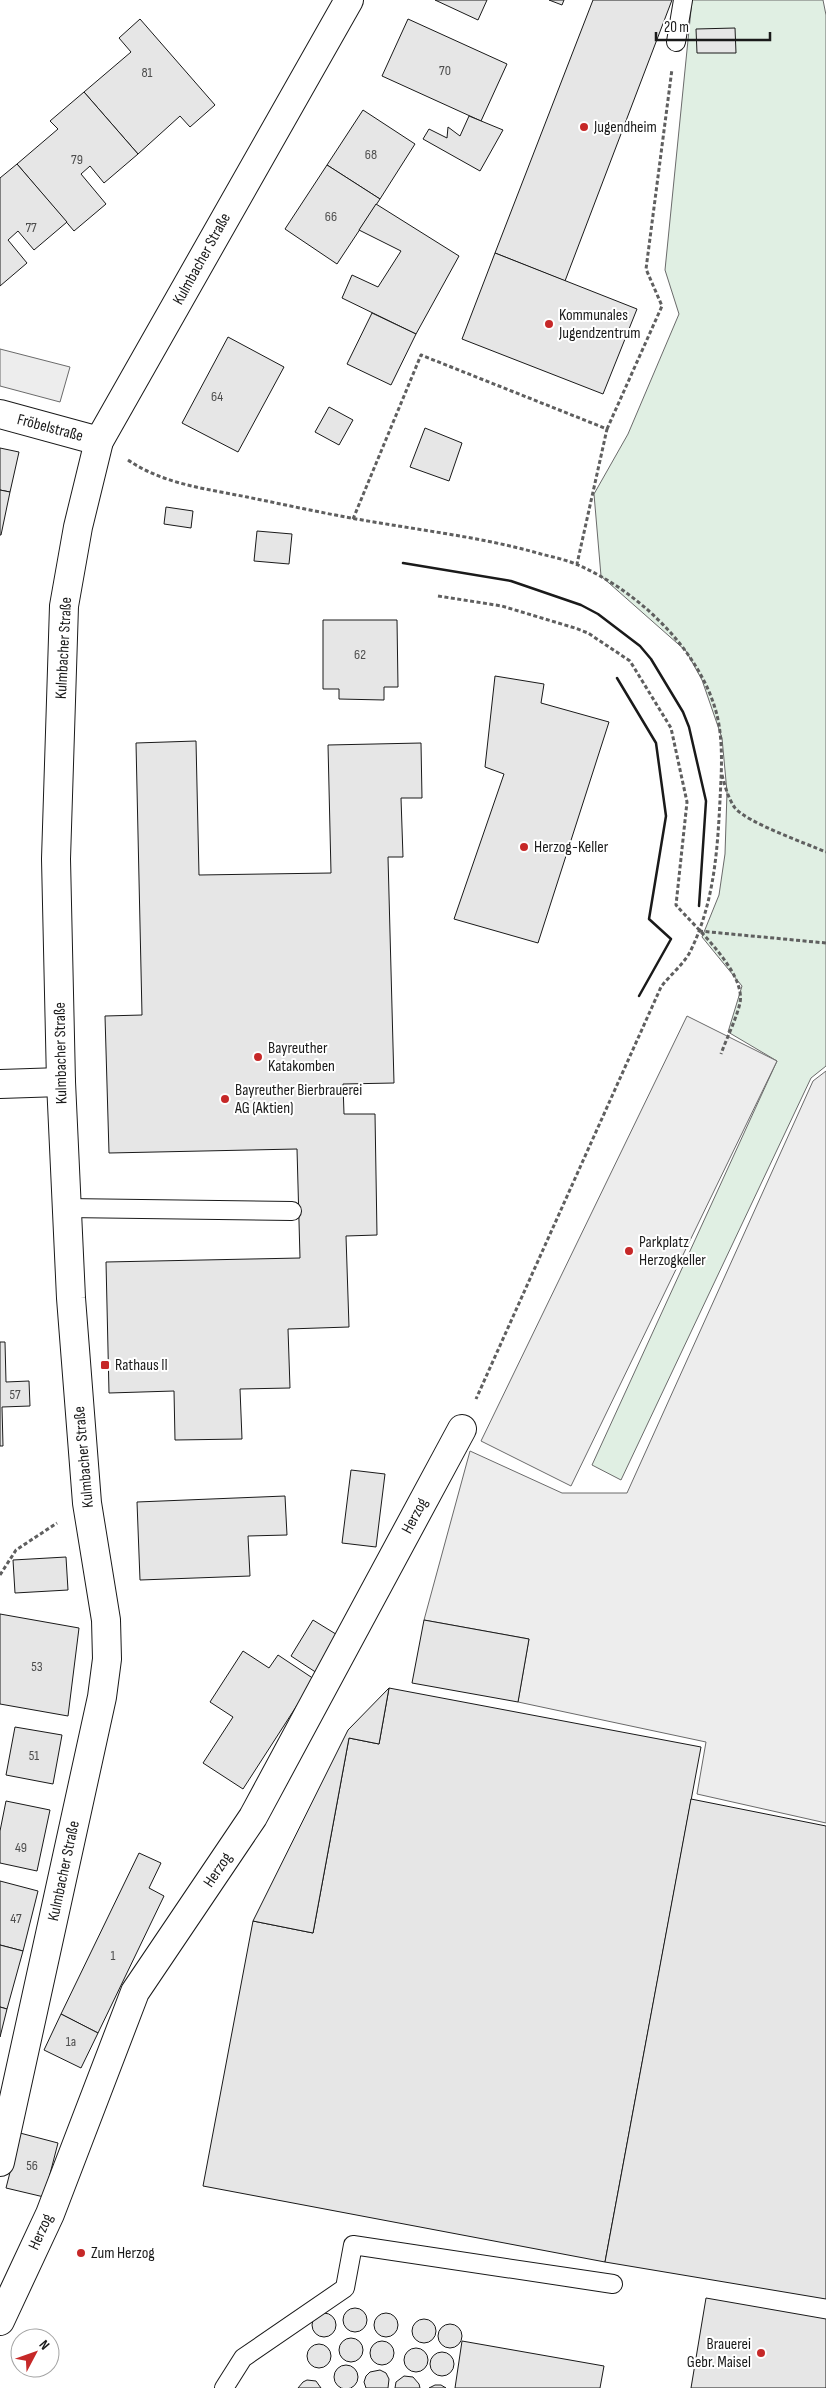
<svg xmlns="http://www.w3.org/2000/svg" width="826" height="2388" font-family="'Sofia Sans Condensed',sans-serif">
  <rect width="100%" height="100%" fill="#fff"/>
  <path fill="#e0efe3" stroke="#6a6a6a" d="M692,0H823L826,15V1066L811,1078L621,1480L592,1465L777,1061L728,1032L742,986L702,937L719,895L725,854L727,792L722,738L702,680L686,651L601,576L594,494L628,434L679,314L665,270Z"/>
  <g fill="#ededed" stroke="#6a6a6a">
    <path d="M0,349L70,367L60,402L0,386Z"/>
    <path d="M687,1016L777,1061L571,1486L481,1441Z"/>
    <path d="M826,1071V1823L697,1794L706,1742L518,1702L529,1639L424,1620L470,1451L562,1493H627L813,1081Z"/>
  </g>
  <g fill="#e6e6e6" stroke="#1a1a1a">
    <path d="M435,0H487L478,20Z"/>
    <path d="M549,0H564L562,5Z"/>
    <path d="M593,0H672L565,281L495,253Z"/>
    <path d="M140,19L215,105L190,127L180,116L138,154L84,92L131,52L119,38Z"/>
    <path d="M408,19L507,64L481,121L382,76Z"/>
    <path d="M735,28L736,53H697L696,29Z"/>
    <path d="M84,92L138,154L104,183L90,166L81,174L106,204L74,231L17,164L58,129L50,121Z"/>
    <path d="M363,110L415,144L380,199L327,165Z"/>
    <path d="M469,116L503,130L480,171L423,139L429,129L447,138L448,127L460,136Z"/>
    <path d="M17,164L67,222L34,250L18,231L8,240L27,263L0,286V178Z"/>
    <path d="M327,165L380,199L337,264L285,229Z"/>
    <path d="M376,204L459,256L416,334L342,298L352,275L378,287L401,251L359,230Z"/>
    <path d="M495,253L637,309L603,394L462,339Z"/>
    <path d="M372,313L416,334L391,385L347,364Z"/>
    <path d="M228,337L284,367L238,452L182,423Z"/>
    <path d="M329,407L353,420L339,445L315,432Z"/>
    <path d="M425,428L462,443L449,481L410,467Z"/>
    <path d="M0,448L19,452L10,492L0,490Z"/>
    <path d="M0,490L10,492L1,535H0Z"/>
    <path d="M166,507L193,511L191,528L164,524Z"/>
    <path d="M257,531L292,534L289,564L254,561Z"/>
    <path d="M323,620H397L398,687H384V700L339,699V689H323Z"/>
    <path d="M495,676L544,684L541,703L609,722L538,943L454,919L504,774L485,767Z"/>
    <path d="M196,741L199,875L331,873L328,745L421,743L422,798H401L403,857H388L394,1083L343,1084L344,1114H375L377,1235L346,1236L349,1327L288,1329L290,1388L240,1389L242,1439L175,1440L174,1391L109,1393L106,1262L300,1258L297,1149L109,1153L105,1016L142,1015L136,743Z"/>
    <path d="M0,1342H5L6,1382L29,1381L30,1406L2,1407L3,1446H0Z"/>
    <path d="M351,1470L385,1474L376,1547L342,1543Z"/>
    <path d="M285,1496L287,1535L248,1536L250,1576L140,1580L137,1502Z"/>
    <path d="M66,1557L68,1590L15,1593L13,1560Z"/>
    <path d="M0,1614L79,1628L68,1716L0,1704Z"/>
    <path d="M313,1620L339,1636L317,1673L291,1656Z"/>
    <path d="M424,1620L529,1639L518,1702L412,1683Z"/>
    <path d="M243,1651L269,1668L278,1655L314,1679L243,1789L203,1763L233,1717L210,1702Z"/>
    <path d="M389,1688L701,1747L605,2262L203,2186L253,1921L313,1933L349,1738L379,1744Z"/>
    <path d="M389,1688L379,1744L349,1738L313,1933L253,1921L348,1730Z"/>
    <path d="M15,1727L62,1735L53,1784L6,1775Z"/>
    <path d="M691,1799L826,1826V2299L605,2262Z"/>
    <path d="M6,1801L50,1810L37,1871L0,1863V1831Z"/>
    <path d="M139,1853L161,1863L149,1888L164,1896L98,2033L61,2014Z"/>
    <path d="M0,1881L38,1891L23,1951L0,1945Z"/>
    <path d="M0,1945L23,1951L7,2009L0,2007Z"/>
    <path d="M0,2007L7,2009L0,2037Z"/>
    <path d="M61,2014L98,2033L81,2068L44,2050Z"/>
    <path d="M20,2133L58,2143L44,2197L6,2188Z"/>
    <path d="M706,2298L826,2319V2388H691Z"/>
    <circle cx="355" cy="2320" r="12"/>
    <circle cx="386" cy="2325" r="12"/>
    <circle cx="324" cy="2325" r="12"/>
    <circle cx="424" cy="2331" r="12"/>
    <circle cx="450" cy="2336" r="12"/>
    <circle cx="351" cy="2350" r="12"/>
    <circle cx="382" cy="2353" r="12"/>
    <path d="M462,2341L604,2366L600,2388H455Z"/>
    <circle cx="319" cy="2356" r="12"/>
    <circle cx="416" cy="2360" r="12"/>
    <circle cx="442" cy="2364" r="12"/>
    <circle cx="346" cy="2377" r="12"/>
    <path d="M380,2370L386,2373L389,2379L388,2388H366L364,2382L366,2376L370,2372Z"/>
    <path d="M404,2376L413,2377L419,2384L420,2388H395L396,2382Z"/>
    <path d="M307,2380L316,2381L321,2388H298L303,2382Z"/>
    <path d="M435,2385H441L446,2388H429Z"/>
  </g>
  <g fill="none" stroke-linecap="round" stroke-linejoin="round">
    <defs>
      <g id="lane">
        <path d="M676,42L683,0"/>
        <path d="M66,1208L292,1211"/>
        <path d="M224,2388L243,2358L345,2288L353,2245L613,2284"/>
      </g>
      <g id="street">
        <path d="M0,414L99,441"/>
        <path d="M0,1084L61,1082"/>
        <path d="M0,2162L102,1697L107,1659L106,1620L87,1503L71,1298L61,1082L56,859L64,606L78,527L99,441L349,0"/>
        <path d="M0,2321L50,2214L135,1992L253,1817L462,1429"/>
      </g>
    </defs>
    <use href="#lane" stroke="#1a1a1a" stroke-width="20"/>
    <use href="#street" stroke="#1a1a1a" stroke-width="30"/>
    <g stroke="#5f5f5f" stroke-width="3" stroke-dasharray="4 2.5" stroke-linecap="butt">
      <path d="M607,429L662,306L646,269L672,69"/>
      <path d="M128,460C163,484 207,489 247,497C291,506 336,516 380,523C434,532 489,539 541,554C553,557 567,560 578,565C636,590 696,646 715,708C722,730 722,757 721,780C718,838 717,896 691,950C685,963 670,975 661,987L476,1399"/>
      <path d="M353,519L421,355L607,429L577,564"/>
      <path d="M438,596L502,606L575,628L588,633L630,661L671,728L687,802L676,905C695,927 746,972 740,1003C736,1020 727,1037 721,1054"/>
      <path d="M722,775C725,786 728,798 735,808C748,823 805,843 826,852"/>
      <path d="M699,931L826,943"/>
      <path d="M0,1575L16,1550L57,1523"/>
    </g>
    <use href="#lane" stroke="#fff" stroke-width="18"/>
    <use href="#street" stroke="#fff" stroke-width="28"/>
    <g stroke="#1a1a1a" stroke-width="2.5">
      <path d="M403,563L511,581L581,605L598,614L640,646L651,659L683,712L689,727L706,801L699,906"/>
      <path d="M617,678L656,743L666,816L649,919L671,939L639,996"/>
    </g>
  </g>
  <g fill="#c62828" stroke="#fff" stroke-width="2">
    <circle cx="584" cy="127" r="5"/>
    <circle cx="549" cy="324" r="5"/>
    <circle cx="524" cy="847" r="5"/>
    <circle cx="258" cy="1057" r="5"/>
    <circle cx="225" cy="1099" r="5"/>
    <circle cx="629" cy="1251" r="5"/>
    <rect x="100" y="1360" width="10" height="10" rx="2.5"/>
    <circle cx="81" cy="2253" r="5"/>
    <circle cx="761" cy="2353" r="5"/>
  </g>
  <g text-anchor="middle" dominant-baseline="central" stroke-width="4" stroke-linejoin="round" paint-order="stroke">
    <g font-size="14" fill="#4d4d4d">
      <text x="445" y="70">70</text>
      <text x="147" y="72">81</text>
      <text x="371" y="154">68</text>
      <text x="77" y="159">79</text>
      <text x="331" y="216">66</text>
      <text x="31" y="227">77</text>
      <text x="217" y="396">64</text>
      <text x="360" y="654">62</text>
      <text x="15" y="1394">57</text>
      <text x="37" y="1666">53</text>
      <text x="34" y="1755">51</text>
      <text x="21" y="1847">49</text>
      <text x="16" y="1918">47</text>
      <text x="113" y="1955">1</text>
      <text x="71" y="2041">1a</text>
      <text x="32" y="2165">56</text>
    </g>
    <g font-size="16" fill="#1a1a1a" stroke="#fff" text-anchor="start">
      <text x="594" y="127">Jugendheim</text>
      <text x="559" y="315">Kommunales<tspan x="559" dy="18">Jugendzentrum</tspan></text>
      <text x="534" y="847">Herzog-Keller</text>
      <text x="268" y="1048">Bayreuther<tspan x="268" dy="18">Katakomben</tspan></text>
      <text x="235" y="1090">Bayreuther Bierbrauerei<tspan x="235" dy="18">AG (Aktien)</tspan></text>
      <text x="639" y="1242">Parkplatz<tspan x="639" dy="18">Herzogkeller</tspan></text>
      <text x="115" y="1365">Rathaus II</text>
      <text x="91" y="2253">Zum Herzog</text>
      <text x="751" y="2344" text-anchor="end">Brauerei<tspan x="751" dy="18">Gebr. Maisel</tspan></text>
    </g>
    <g font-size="16" fill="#1a1a1a" stroke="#fff">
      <text transform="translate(202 259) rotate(-61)">Kulmbacher Straße</text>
      <text transform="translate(50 428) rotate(15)">Fröbelstraße</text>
      <text transform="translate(64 648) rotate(-87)">Kulmbacher Straße</text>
      <text transform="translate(61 1053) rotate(-91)">Kulmbacher Straße</text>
      <text transform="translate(84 1457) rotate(-95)">Kulmbacher Straße</text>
      <text transform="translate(415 1516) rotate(-62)">Herzog</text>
      <text transform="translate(218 1870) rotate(-56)">Herzog</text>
      <text transform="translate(64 1871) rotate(-78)">Kulmbacher Straße</text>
      <text transform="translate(41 2232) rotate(-66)">Herzog</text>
    </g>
  </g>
  <g transform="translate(35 2353) rotate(49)"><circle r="24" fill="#ffffff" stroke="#a3a3a3"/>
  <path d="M0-4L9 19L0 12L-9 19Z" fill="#c62828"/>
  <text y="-8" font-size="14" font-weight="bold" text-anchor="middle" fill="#1a1a1a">N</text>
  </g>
  <path d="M656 32v8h114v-8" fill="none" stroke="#1a1a1a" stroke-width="2.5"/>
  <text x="664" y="32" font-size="15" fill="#1a1a1a" stroke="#ffffff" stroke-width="4" paint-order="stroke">20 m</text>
</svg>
